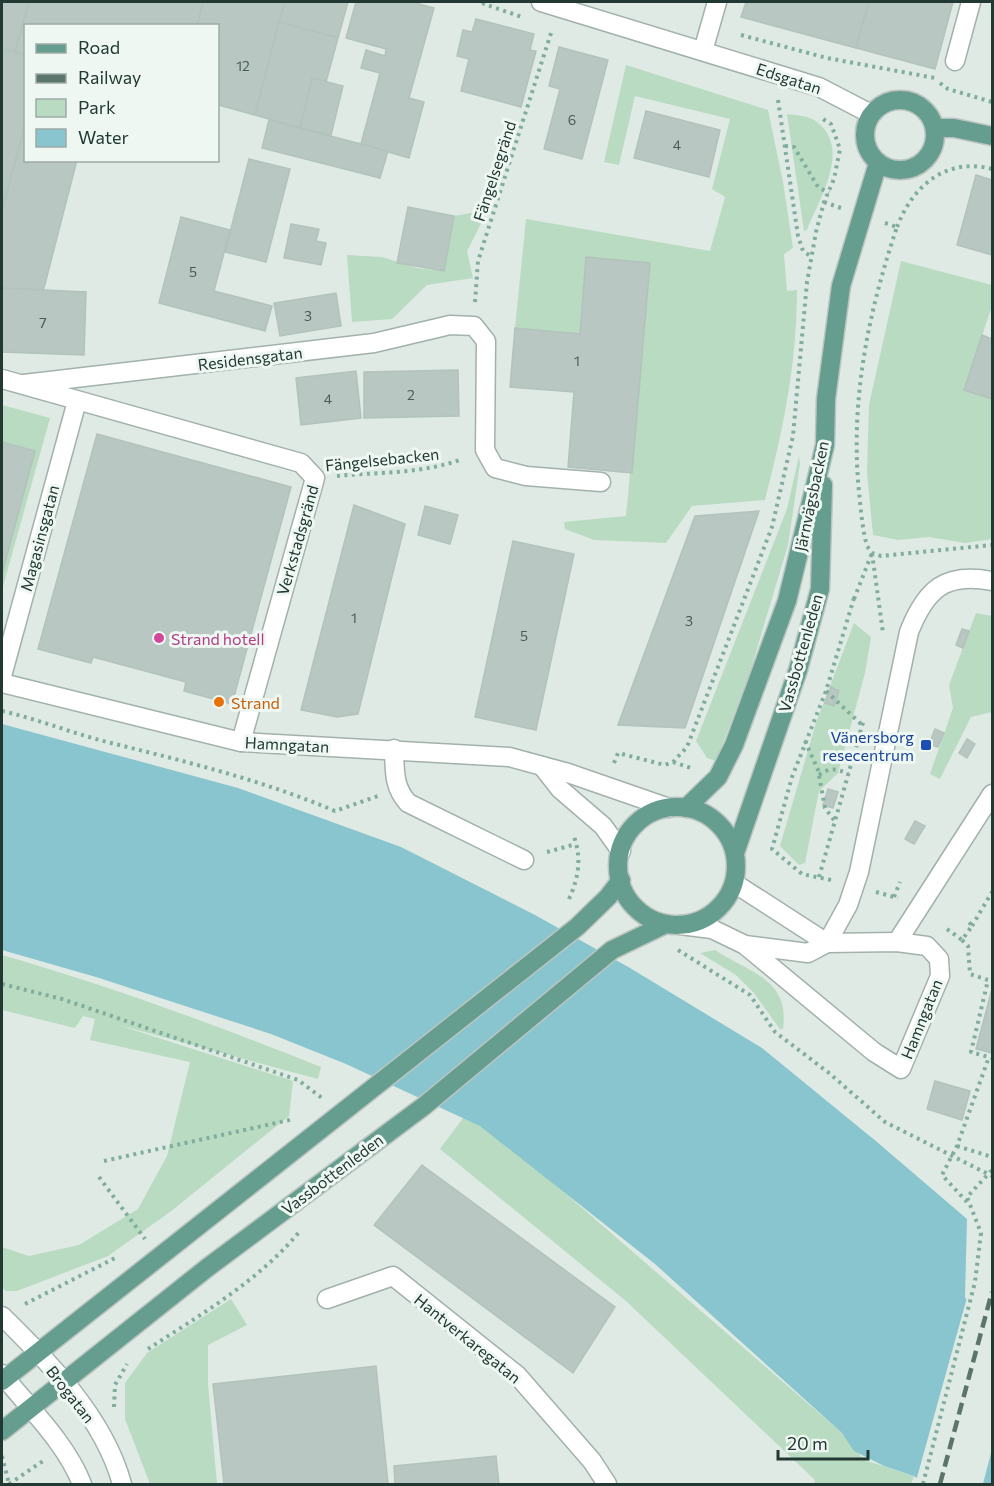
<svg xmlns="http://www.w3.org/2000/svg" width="994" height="1486" font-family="Commissioner,sans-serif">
  <rect width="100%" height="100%" fill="#dfeae5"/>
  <g fill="#b8dbc1">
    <path d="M626,65L768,110L783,182L793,248L784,254L787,291L797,290C797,362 783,431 765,500L692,506L666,543L594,540L565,529L564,522L626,516L650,263L586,257L580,334L515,328L526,219L710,251L725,197L712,189L730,119L635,96L619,165L604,162Z"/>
    <path d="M787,114C795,115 808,116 814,120C854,146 819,199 807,230L804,231Z"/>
    <path d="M488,210L467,251L473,278L427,285L392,319L352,322L347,255L382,257L417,268L443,271L454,216Z"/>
    <path d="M901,261L992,285V306L964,389L992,399V539L965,543L929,537L898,540L873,535L867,472L869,405Z"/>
    <path d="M2,405L50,418L2,590Z"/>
    <path d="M799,456L800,464L788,545L750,672L716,761L707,758L696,741L787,509Z"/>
    <path d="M976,613L992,616V712L971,717L940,779L930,774L953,708L949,685Z"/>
    <path d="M854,623L871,637L865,673L838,773L819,791L805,863L799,865L780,846L816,723Z"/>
    <path d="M715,950C749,973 790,978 783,1029H780L753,992L736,975L700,953Z"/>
    <path d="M2,955C110,986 216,1025 321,1067L318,1079L115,1024L293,1081L289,1116L170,1212L108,1256L17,1291H6L2,1287V1247L29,1256L79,1245L138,1209L167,1156L190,1062L90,1040L95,1019L83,1016L75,1028L2,1010Z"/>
    <path d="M469,1110L842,1433L864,1460L914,1476L911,1484H814L815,1480L626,1301L440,1149Z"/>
    <path d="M231,1299L247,1325L208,1345V1384L217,1484H150L125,1419V1383L147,1353Z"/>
  </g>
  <path fill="#88c5ce" d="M2,724L238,788L401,847L535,915L630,968L762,1048L877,1142L967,1219L965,1298L992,1314V1484H925L914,1476L884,1466L854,1451L842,1433L655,1264L480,1126L346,1064L271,1034L96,977L2,950Z"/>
  <path fill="#dfeae5" d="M968,1294V1297L992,1310V1449L983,1484H920L916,1481Z"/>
  <g fill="#b8c7c1" stroke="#b2c3bb" stroke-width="1.5">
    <path d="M2,2H29L15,52L2,49Z"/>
    <path d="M29,2H203L197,26H26V55L15,52Z"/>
    <path d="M203,2H285L255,115L218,105V26H197Z"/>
    <path d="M285,2H348L338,38L279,22Z"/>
    <path d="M356,2H412L434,8L409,98L424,102L409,158L361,144L380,73L361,68L366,50L385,56L386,49L346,38Z"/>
    <path d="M746,2H869L856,48L741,17Z"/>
    <path d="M869,2H953L935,69L856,48Z"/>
    <path d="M476,19L534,34L530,50L536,51L521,107L461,91L469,59L457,56L463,30L472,32Z"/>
    <path d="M279,22L338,38L326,82L312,78L300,128L255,115Z"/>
    <path d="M559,47L608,60L582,159L544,149L560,89L549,86Z"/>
    <path d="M2,49L26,55V121L2,211Z"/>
    <path d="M312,78L343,86L331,135L300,128Z"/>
    <path d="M646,111L720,130L709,177L634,158Z"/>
    <path d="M269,120L388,151L380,178L262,148Z"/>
    <path d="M26,121V160H77L43,292L2,288V211Z"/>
    <path d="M249,159L290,169L266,262L225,252Z"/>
    <path d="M976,175L992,180V255L957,245Z"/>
    <path d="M408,207L454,216L444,271L397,263Z"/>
    <path d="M181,217L230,230L214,291L272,306L265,331L159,303Z"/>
    <path d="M291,224L319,229L316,241L326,243L321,265L284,258Z"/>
    <path d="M586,257L650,263L632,473L568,467L574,392L510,387L515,328L580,334Z"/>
    <path d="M2,288L86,292L84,355L2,352Z"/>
    <path d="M336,293L341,326L280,336L274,303Z"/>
    <path d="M982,335L992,339V399L964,390Z"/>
    <path d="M458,370L459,416L364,418V372Z"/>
    <path d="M356,371L361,418L301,425L296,378Z"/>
    <path d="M97,434L291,487L232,704L184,691L186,682L93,657L91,663L38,649Z"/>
    <path d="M2,442L35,451L2,574Z"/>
    <path d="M354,505L405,524L358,714L337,717L301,710Z"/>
    <path d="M425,506L458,515L450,544L418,535Z"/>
    <path d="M759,511L685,728L618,725L695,516Z"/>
    <path d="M513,541L574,554L536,730L475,717Z"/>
    <path d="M962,629L969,631L963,648L956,645Z"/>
    <path d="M831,687L839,691L834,706L825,703Z"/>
    <path d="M935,729L944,733L938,747L929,744Z"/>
    <path d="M967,739L975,744L967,758L959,753Z"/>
    <path d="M828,789L838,792L833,808L823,805Z"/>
    <path d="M915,821L925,826L914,844L905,839Z"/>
    <path d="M992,989V1053L976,1049Z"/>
    <path d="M935,1081L970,1091L962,1120L927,1109Z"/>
    <path d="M422,1165L615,1307L573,1373L374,1225Z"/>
    <path d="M376,1366L388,1484H224L213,1384Z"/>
    <path d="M496,1456L499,1484H395L394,1466Z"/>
  </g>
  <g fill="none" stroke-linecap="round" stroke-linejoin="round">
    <defs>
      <g id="minor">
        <path d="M541,2L819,87L871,114"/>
        <path d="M703,51L717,2"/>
        <path d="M955,61L971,2"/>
        <path d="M2,379L301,463L315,478L241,742"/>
        <path d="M24,384L374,343L450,325L474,326L486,341L485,450L495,468L526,476L601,482"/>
        <path d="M2,676L77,401"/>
        <path d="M2,683L241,742L509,757L568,773L669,808"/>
        <path d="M394,749C395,771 393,786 408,803L524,860"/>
        <path d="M542,766L560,789L603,826L621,851"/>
        <path d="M734,883L827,943"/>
        <path d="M680,925L712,929L745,945L808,953L827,943L897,942L927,946L939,959L940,976L901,1069L874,1052L745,945"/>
        <path d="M897,942L992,794"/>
        <path d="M827,943L848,905L859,872L909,632C926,589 945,572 992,581"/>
        <path d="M327,1299L393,1276L517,1375L592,1461L607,1484"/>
        <path d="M2,1316C50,1363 104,1418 122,1484"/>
        <path d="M2,1374C29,1408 66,1443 82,1484"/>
      </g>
      <g id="major">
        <circle cx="900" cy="135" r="35"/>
        <path d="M935,128H954L992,136"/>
        <circle cx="677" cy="866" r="59"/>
        <path d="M686,808L718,777L734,745L787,601L825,445L826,399L841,286L878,163"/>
        <path d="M735,853L798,670L820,589L823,485"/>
        <path d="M2,1381L577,927L608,897L621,880"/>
        <path d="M2,1431L207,1268L424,1106L612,950L666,924"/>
      </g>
    </defs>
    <use href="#minor" stroke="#a2b1ac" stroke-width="21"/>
    <use href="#major" stroke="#bcc4c2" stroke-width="21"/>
    <g stroke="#80ad9e" stroke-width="4" stroke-dasharray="3 4.5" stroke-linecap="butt">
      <path d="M483,2L484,4L522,17"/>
      <path d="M741,35L827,58L935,78"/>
      <path d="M940,83L948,89L992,102"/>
      <path d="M778,100L798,236L803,251L812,257"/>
      <path d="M785,146L794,147L818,187L829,193"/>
      <path d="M824,202L841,208"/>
      <path d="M885,223L897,227C868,313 850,401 859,492C861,510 862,528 867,546L872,553L881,556L992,545"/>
      <path d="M897,227C913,185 947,157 992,169"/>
      <path d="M475,302L478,261L552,30"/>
      <path d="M337,476C378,472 423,474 462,459"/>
      <path d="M872,553L883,633"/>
      <path d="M854,599L872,553"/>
      <path d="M826,691L862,725"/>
      <path d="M2,711C37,719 72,733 107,742C184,761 262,780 335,811L378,796"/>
      <path d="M805,741L818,770L825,808L834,820"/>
      <path d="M673,762L694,769"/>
      <path d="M614,763L618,753L665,765L673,762L687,747L772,527L793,436L807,282L816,232L824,202L834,179L840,149L831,124L821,118"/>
      <path d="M819,775C829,767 838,769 848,774"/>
      <path d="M547,852L576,844"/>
      <path d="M819,877L864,719"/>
      <path d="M831,880L802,874L772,849L792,777L826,691L854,598"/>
      <path d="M876,892L898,898"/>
      <path d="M894,897L900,882"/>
      <path d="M569,899C579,877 582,857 573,834"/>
      <path d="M972,926L992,892"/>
      <path d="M947,929L962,940L972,926L969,922"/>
      <path d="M962,940L968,946L970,974L988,980L971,1052L992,1058"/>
      <path d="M678,950L750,995L775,1032L829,1073L885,1122L992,1176"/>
      <path d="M2,984L62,999L298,1080L322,1098"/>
      <path d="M957,1146L992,1157"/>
      <path d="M104,1161L294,1119"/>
      <path d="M99,1177L145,1239"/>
      <path d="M967,1202L942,1175L957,1146L989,1057"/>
      <path d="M25,1304L117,1257"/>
      <path d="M148,1349C200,1315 260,1280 300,1231"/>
      <path d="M114,1407L115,1385L127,1364"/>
      <path d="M2,1456L9,1484"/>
      <path d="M9,1484L43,1461"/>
      <path d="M923,1484L975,1282L981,1233L967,1197L992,1170"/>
    </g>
    <use href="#minor" stroke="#fff" stroke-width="18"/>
    <use href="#major" stroke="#659e8e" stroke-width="18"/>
    <path stroke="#5b756d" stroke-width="4.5" stroke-dasharray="12 6" stroke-linecap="butt" d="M940,1484L992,1292"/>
  </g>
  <circle fill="#d1479c" stroke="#eff7f3" stroke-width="2" cx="159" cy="638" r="6"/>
  <circle fill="#e8710a" stroke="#eff7f3" stroke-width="2" cx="219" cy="702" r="6"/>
  <rect fill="#1a4fb4" stroke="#eff7f3" stroke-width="2" x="920" y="739" width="12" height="12" rx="3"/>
  <g text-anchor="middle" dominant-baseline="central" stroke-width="6" stroke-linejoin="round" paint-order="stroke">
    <g font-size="14" fill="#475c56">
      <text x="243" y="65">12</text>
      <text x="572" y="119">6</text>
      <text x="677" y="144">4</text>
      <text x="193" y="271">5</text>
      <text x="308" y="315">3</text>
      <text x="43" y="322">7</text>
      <text x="577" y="360">1</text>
      <text x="411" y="394">2</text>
      <text x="328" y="398">4</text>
      <text x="354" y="617">1</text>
      <text x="689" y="620">3</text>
      <text x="524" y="635">5</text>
    </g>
    <g font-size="16" fill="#213932" stroke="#eff7f3">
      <text transform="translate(789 78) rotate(18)">Edsgatan</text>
      <text transform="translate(494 171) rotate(-72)">Fängelsegränd</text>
      <text transform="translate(250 358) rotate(-7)">Residensgatan</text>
      <text transform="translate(382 459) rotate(-6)">Fängelsebacken</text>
      <text transform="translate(811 496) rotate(-78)">Järnvägsbacken</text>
      <text transform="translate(39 538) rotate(-75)">Magasinsgatan</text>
      <text transform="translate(297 540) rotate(-74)">Verkstadsgränd</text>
      <text transform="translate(800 653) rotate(-74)">Vassbottenleden</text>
      <text transform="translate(287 744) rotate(3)">Hamngatan</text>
      <text transform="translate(921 1019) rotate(-68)">Hamngatan</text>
      <text transform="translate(332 1174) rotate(-37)">Vassbottenleden</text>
      <text transform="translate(468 1338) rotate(39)">Hantverkaregatan</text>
      <text transform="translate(71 1394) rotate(52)">Brogatan</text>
    </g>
    <g font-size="16" fill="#b23c85" stroke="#eff7f3" text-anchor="start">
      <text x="171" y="638">Strand hotell</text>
    </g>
    <g font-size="16" fill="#c56008" stroke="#eff7f3" text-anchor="start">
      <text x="231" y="702">Strand</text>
    </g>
    <g font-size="16" fill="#164399" stroke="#eff7f3" text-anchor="end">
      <text x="914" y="736">Vänersborg<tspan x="914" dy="18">resecentrum</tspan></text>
    </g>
  </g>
  <rect width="994" height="1486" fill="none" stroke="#213932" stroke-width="6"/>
  <rect x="24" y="24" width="195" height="138" fill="#eff7f3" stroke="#9daba6" stroke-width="1.5"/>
  <rect x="36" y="44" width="30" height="9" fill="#659e8e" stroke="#9daba6" stroke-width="1.5"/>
  <text x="78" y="54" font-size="18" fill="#213932">Road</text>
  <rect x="36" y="74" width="30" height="9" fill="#5b756d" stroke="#9daba6" stroke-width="1.5"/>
  <text x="78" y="84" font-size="18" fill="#213932">Railway</text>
  <rect x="36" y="99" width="30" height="18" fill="#b8dbc1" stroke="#9daba6" stroke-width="1.5"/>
  <text x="78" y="114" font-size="18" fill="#213932">Park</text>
  <rect x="36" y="129" width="30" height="18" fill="#88c5ce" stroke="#9daba6" stroke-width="1.5"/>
  <text x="78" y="144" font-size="18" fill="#213932">Water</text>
  <path d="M778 1450v9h90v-9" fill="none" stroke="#213932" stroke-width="3"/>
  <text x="787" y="1450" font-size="18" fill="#213932" stroke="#eff7f3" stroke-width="4.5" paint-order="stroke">20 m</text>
</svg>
